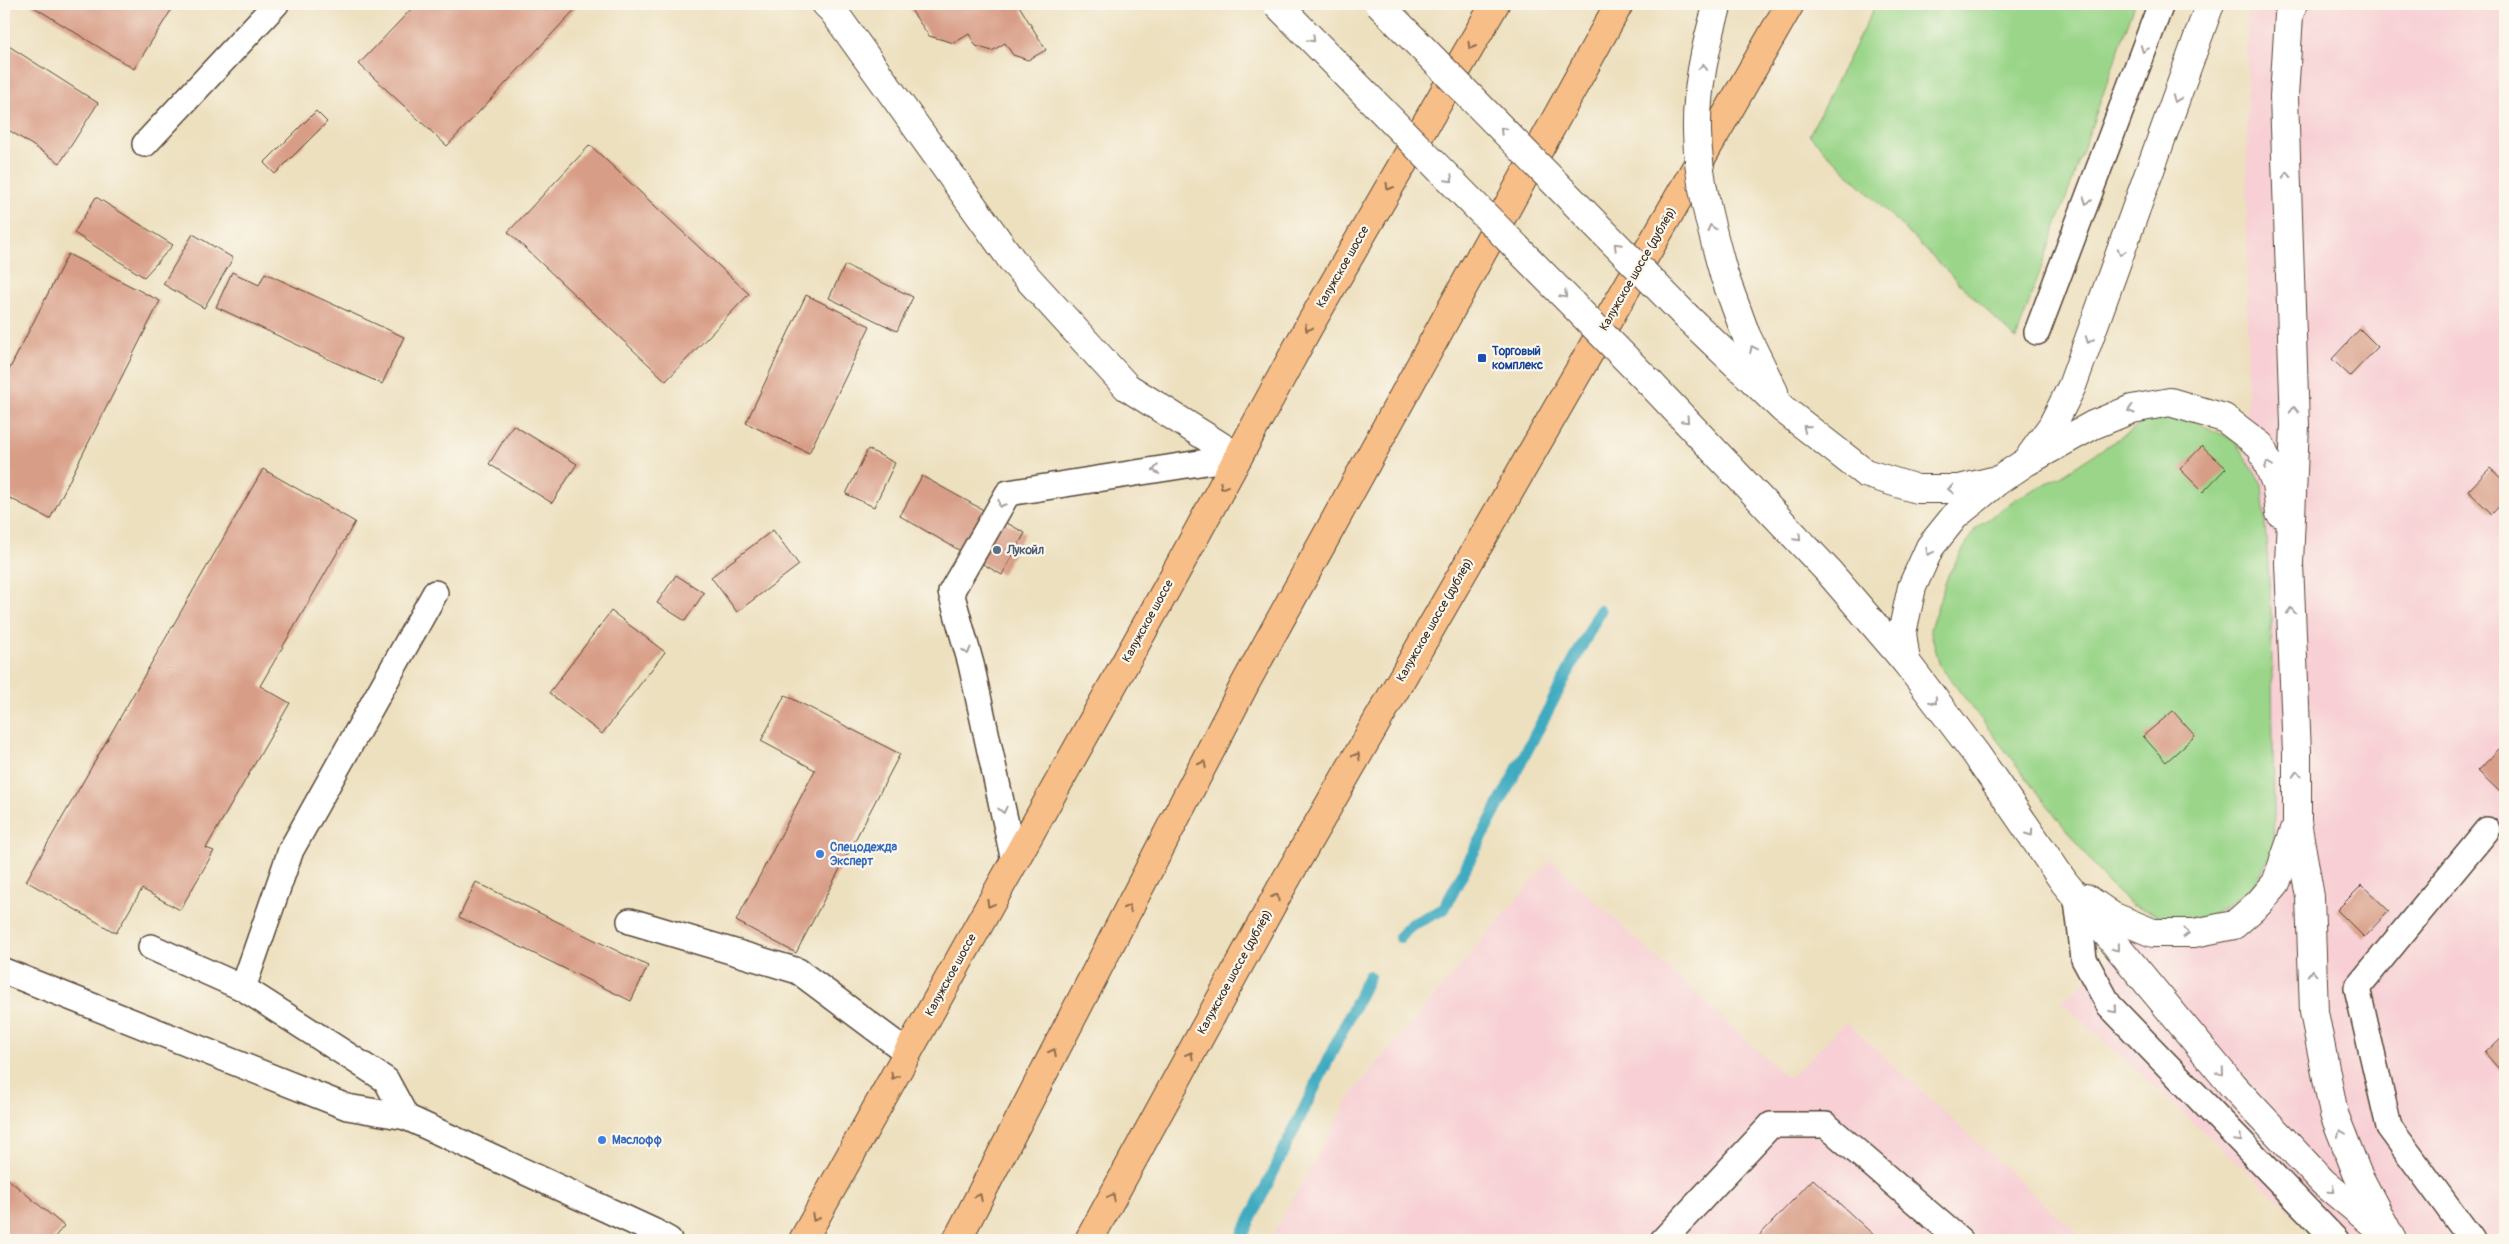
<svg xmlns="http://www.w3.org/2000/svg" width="2509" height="1244" font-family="Pangolin,sans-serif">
  <rect width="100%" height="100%" fill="#fbf7ec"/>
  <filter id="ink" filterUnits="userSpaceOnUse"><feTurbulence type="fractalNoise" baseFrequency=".02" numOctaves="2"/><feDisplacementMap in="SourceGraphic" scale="10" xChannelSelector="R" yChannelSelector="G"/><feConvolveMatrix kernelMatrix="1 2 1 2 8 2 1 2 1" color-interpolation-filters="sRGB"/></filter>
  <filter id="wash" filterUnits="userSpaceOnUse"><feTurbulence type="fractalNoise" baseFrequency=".0096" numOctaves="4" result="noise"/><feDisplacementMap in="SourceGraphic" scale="20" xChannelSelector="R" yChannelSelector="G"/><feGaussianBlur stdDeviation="1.12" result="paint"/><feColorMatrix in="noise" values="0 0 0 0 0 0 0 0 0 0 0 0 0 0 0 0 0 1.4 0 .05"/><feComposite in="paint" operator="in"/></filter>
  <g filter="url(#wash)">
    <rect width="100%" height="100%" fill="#ede0bf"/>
    <g fill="#f7cfd4">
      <path d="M2247,4H2505V1240H2322L2061,1002L2247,834Z"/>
      <path d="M1550,860L1789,1079L1846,1022L2084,1240H1270L1353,1092Z"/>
    </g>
    <g fill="#9ad589" stroke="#6a8054">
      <path d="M1876,4H2135L2016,339L1809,135Z"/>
      <path d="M2150,418L2194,421L2234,440L2262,484L2271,607L2274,811L2273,851L2254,886L2226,906L2203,919L2160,916L2132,905L2109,885L1940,666L1930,629L1948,575L1976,528L2017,498L2061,476Z"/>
    </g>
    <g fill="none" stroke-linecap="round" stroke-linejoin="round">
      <g stroke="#41abc0" stroke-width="12">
        <path d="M1400,937L1411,925L1444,909L1600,611"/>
        <path d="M1240,1240L1369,976"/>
      </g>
    </g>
    <g id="blocks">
      <g fill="#d89d86">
        <path d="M29,4H175L134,69Z"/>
        <path d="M416,4H580L447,146L359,64Z"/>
        <path d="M907,4H1018L1046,50L1028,60L1013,55L1005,43L992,51L976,46L969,34L954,43L929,36Z"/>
        <path d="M4,43L98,103L60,163L4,127Z"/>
        <path d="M316,111L327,122L275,174L264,163Z"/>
        <path d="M590,145L749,294L666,381L508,232Z"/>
        <path d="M96,197L173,245L144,277L74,233Z"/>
        <path d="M193,234L233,258L204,308L163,284Z"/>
        <path d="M68,254L160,301L50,519L4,495V380Z"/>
        <path d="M845,265L913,297L897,331L829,298Z"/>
        <path d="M232,272L259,285L265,273L404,337L382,384L216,307Z"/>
        <path d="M806,295L870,326L809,453L746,423Z"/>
        <path d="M2360,329L2378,347L2350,376L2332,359Z"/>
        <path d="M513,425L577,464L552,503L489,464Z"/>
        <path d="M2202,446L2226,468L2203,492L2180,469Z"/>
        <path d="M868,449L895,463L874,507L846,494Z"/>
        <path d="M2490,468L2505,482V500L2492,514L2468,491Z"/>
        <path d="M263,469L355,522L260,686L290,703L206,848L214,851L180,910L142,889L116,933L26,881Z"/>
        <path d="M922,476L1025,533L1002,575L900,516Z"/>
        <path d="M773,530L799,565L737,612L711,577Z"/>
        <path d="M676,575L704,593L685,621L657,603Z"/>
        <path d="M611,611L665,652L602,734L549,693Z"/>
        <path d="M785,695L900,754L796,953L736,921L815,770L761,741Z"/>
        <path d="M2173,711L2195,736L2166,762L2143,736Z"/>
        <path d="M2500,748L2505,753V791L2502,794L2478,771Z"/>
        <path d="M476,882L648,966L631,1001L459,917Z"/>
        <path d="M2362,885L2389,911L2364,937L2337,910Z"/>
        <path d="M2505,1034V1076L2485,1053Z"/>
        <path d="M8,1179L64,1226L52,1240H4V1184Z"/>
        <path d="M1813,1179L1879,1240H1755Z"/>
      </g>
    </g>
  </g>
  <g filter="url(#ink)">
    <use href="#blocks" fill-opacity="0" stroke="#564536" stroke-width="1"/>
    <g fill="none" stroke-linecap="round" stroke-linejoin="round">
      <defs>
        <g id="lane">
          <path d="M145,144L276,4"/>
          <path d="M2037,332L2161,4"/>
          <path d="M1014,861L971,664L951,592L1008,493L1238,457"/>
          <path d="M2077,900L2084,959L2109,1005L2336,1240"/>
          <path d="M630,921L798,971L908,1053"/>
          <path d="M151,947L243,988L386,1080L406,1117L653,1231L669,1240"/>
          <path d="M4,971L347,1107L406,1117"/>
          <path d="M243,988L291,850L435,593"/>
          <path d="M1663,1240L1771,1125H1826L1960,1240"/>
          <path d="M2472,1240L2389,1127L2357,988L2487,830"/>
        </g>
        <g id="street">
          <path d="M826,4L833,11L1014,263L1127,387L1238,457"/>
          <path d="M2293,4L2289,15L2284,97L2295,425L2289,563L2297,753V822L2310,897L2314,1012L2334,1114L2357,1173L2392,1240"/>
          <path d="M1724,275L1746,335L1774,392"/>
          <path d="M1688,318L1783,409L1865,473L1917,489H1959L1992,481"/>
          <path d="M1652,385L1828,571L1906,662L1976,754L2064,882L2232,1085L2323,1182L2382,1231"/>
          <path d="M2031,455L2052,426L2072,386L2210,4"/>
          <path d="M1906,662L1902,633L1912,587L1930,547L1955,516L1999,480L2026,462L2093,425L2132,409L2170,402L2224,418L2261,446L2276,484L2280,513"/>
          <path d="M2086,898L2112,916L2153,933H2194L2234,925L2259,903L2276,883L2297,824"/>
        </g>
        <g id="highway">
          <path d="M803,1240L1177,570L1308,328L1495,4"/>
          <path d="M957,1240L1246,682L1619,4"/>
          <path d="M1089,1240L1280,890L1790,4"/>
        </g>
      </defs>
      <use href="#lane" stroke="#564536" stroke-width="28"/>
      <use href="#street" stroke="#564536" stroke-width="30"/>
      <use href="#highway" stroke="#564536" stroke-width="30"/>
      <use href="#lane" stroke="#fff" stroke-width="25"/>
      <use href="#street" stroke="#fff" stroke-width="28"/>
      <use href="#highway" stroke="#f7be87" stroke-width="28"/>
      <defs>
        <g id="street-bridge">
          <path d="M1277,4L1652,385"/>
          <path d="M1379,4L1688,318"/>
          <path d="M1718,4C1706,43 1696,91 1697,132C1698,181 1711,228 1724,275"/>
        </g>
      </defs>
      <use href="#street-bridge" stroke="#564536" stroke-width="30" stroke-linecap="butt"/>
      <use href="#street-bridge" stroke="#fff" stroke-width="28"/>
    </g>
    <defs><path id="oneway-chevron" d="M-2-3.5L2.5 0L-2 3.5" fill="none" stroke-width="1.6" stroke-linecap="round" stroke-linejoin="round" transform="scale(1.25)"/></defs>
    <g stroke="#a79f9a">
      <use href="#oneway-chevron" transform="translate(1312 39) rotate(45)"/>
      <use href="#oneway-chevron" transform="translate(2144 49) rotate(111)"/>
      <use href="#oneway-chevron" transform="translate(1703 67) rotate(-84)"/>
      <use href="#oneway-chevron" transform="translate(2176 99) rotate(110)"/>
      <use href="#oneway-chevron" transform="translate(1503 130) rotate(-135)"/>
      <use href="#oneway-chevron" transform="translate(2287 175) rotate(-92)"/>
      <use href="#oneway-chevron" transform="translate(1450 179) rotate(45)"/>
      <use href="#oneway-chevron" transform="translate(2087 201) rotate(111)"/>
      <use href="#oneway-chevron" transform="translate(1711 228) rotate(-105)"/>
      <use href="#oneway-chevron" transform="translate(1617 246) rotate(-135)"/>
      <use href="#oneway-chevron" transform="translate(2121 252) rotate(110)"/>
      <use href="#oneway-chevron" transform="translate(1564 295) rotate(45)"/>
      <use href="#oneway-chevron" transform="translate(2089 340) rotate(110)"/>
      <use href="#oneway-chevron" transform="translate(1753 349) rotate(-116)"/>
      <use href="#oneway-chevron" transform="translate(2131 410) rotate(163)"/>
      <use href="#oneway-chevron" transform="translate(2294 410) rotate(-91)"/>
      <use href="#oneway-chevron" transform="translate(1686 420) rotate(47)"/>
      <use href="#oneway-chevron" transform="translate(1806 428) rotate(-140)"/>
      <use href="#oneway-chevron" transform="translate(2268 465) rotate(-111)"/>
      <use href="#oneway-chevron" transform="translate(1156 470) rotate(171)"/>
      <use href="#oneway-chevron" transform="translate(1951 489) rotate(179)"/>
      <use href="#oneway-chevron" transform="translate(1001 504) rotate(120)"/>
      <use href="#oneway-chevron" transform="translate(1798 538) rotate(47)"/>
      <use href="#oneway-chevron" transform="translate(1929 552) rotate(118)"/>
      <use href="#oneway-chevron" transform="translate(2291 611) rotate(-92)"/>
      <use href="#oneway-chevron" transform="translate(967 651) rotate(75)"/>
      <use href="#oneway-chevron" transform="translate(1934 701) rotate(52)"/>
      <use href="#oneway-chevron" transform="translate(2297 774) rotate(-91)"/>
      <use href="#oneway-chevron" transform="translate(1003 810) rotate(78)"/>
      <use href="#oneway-chevron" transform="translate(2030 833) rotate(55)"/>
      <use href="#oneway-chevron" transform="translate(2186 933) rotate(1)"/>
      <use href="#oneway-chevron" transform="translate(2116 948) rotate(51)"/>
      <use href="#oneway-chevron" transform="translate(2312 973) rotate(-92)"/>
      <use href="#oneway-chevron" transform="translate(2114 1010) rotate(48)"/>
      <use href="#oneway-chevron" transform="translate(2221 1072) rotate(50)"/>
      <use href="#oneway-chevron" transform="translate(2341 1133) rotate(-111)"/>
      <use href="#oneway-chevron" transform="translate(2239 1139) rotate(46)"/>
      <use href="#oneway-chevron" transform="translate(2332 1190) rotate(40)"/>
    </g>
    <g stroke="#906d4d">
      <use href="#oneway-chevron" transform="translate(1471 46) rotate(120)"/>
      <use href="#oneway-chevron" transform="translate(1389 187) rotate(120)"/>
      <use href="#oneway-chevron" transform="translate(1308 328) rotate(119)"/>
      <use href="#oneway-chevron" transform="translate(1223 486) rotate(119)"/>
      <use href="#oneway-chevron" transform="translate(1357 756) rotate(-60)"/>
      <use href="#oneway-chevron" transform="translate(1203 764) rotate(-63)"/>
      <use href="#oneway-chevron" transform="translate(1276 897) rotate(-61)"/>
      <use href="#oneway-chevron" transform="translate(990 904) rotate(119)"/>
      <use href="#oneway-chevron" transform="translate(1128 908) rotate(-63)"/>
      <use href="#oneway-chevron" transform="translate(1053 1052) rotate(-63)"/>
      <use href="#oneway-chevron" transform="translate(1190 1055) rotate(-61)"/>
      <use href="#oneway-chevron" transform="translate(894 1076) rotate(119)"/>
      <use href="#oneway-chevron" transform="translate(979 1197) rotate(-63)"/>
      <use href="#oneway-chevron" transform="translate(1112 1197) rotate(-61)"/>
      <use href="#oneway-chevron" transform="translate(815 1218) rotate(119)"/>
    </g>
  </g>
  <rect fill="#1a4fb4" stroke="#fbf7ec" stroke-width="2" x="1477" y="353" width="10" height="10" rx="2.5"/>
  <circle fill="#5c6f8a" stroke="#fbf7ec" stroke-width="2" cx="997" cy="550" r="5"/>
  <g fill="#3f7fe0" stroke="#fbf7ec" stroke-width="2">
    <circle cx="820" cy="854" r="5"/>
    <circle cx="602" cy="1140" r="5"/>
  </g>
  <g text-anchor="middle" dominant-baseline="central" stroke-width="4.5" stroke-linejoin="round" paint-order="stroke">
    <g font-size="12" fill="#3b2a1e" stroke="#fbf7ec">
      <text transform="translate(1343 267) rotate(-60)">Калужское шоссе</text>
      <text transform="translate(1638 269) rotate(-60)">Калужское шоссе (дублёр)</text>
      <text transform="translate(1435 620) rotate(-60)">Калужское шоссе (дублёр)</text>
      <text transform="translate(1148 621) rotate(-61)">Калужское шоссе</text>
      <text transform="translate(1235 972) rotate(-61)">Калужское шоссе (дублёр)</text>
      <text transform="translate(951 975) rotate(-61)">Калужское шоссе</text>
    </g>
    <g font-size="12" font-weight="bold" fill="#164399" stroke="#fbf7ec" text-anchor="start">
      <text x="1492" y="351">Торговый<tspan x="1492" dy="14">комплекс</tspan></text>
    </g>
    <g font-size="12" font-weight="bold" fill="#4e5e75" stroke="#fbf7ec" text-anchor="start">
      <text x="1007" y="550">Лукойл</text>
    </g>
    <g font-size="12" font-weight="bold" fill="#366cbe" stroke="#fbf7ec" text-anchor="start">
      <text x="830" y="847">Спецодежда<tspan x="830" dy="14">Эксперт</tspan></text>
      <text x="612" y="1140">Маслофф</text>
    </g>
  </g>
  <rect width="2509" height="1244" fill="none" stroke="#fbf7ec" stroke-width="20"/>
</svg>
